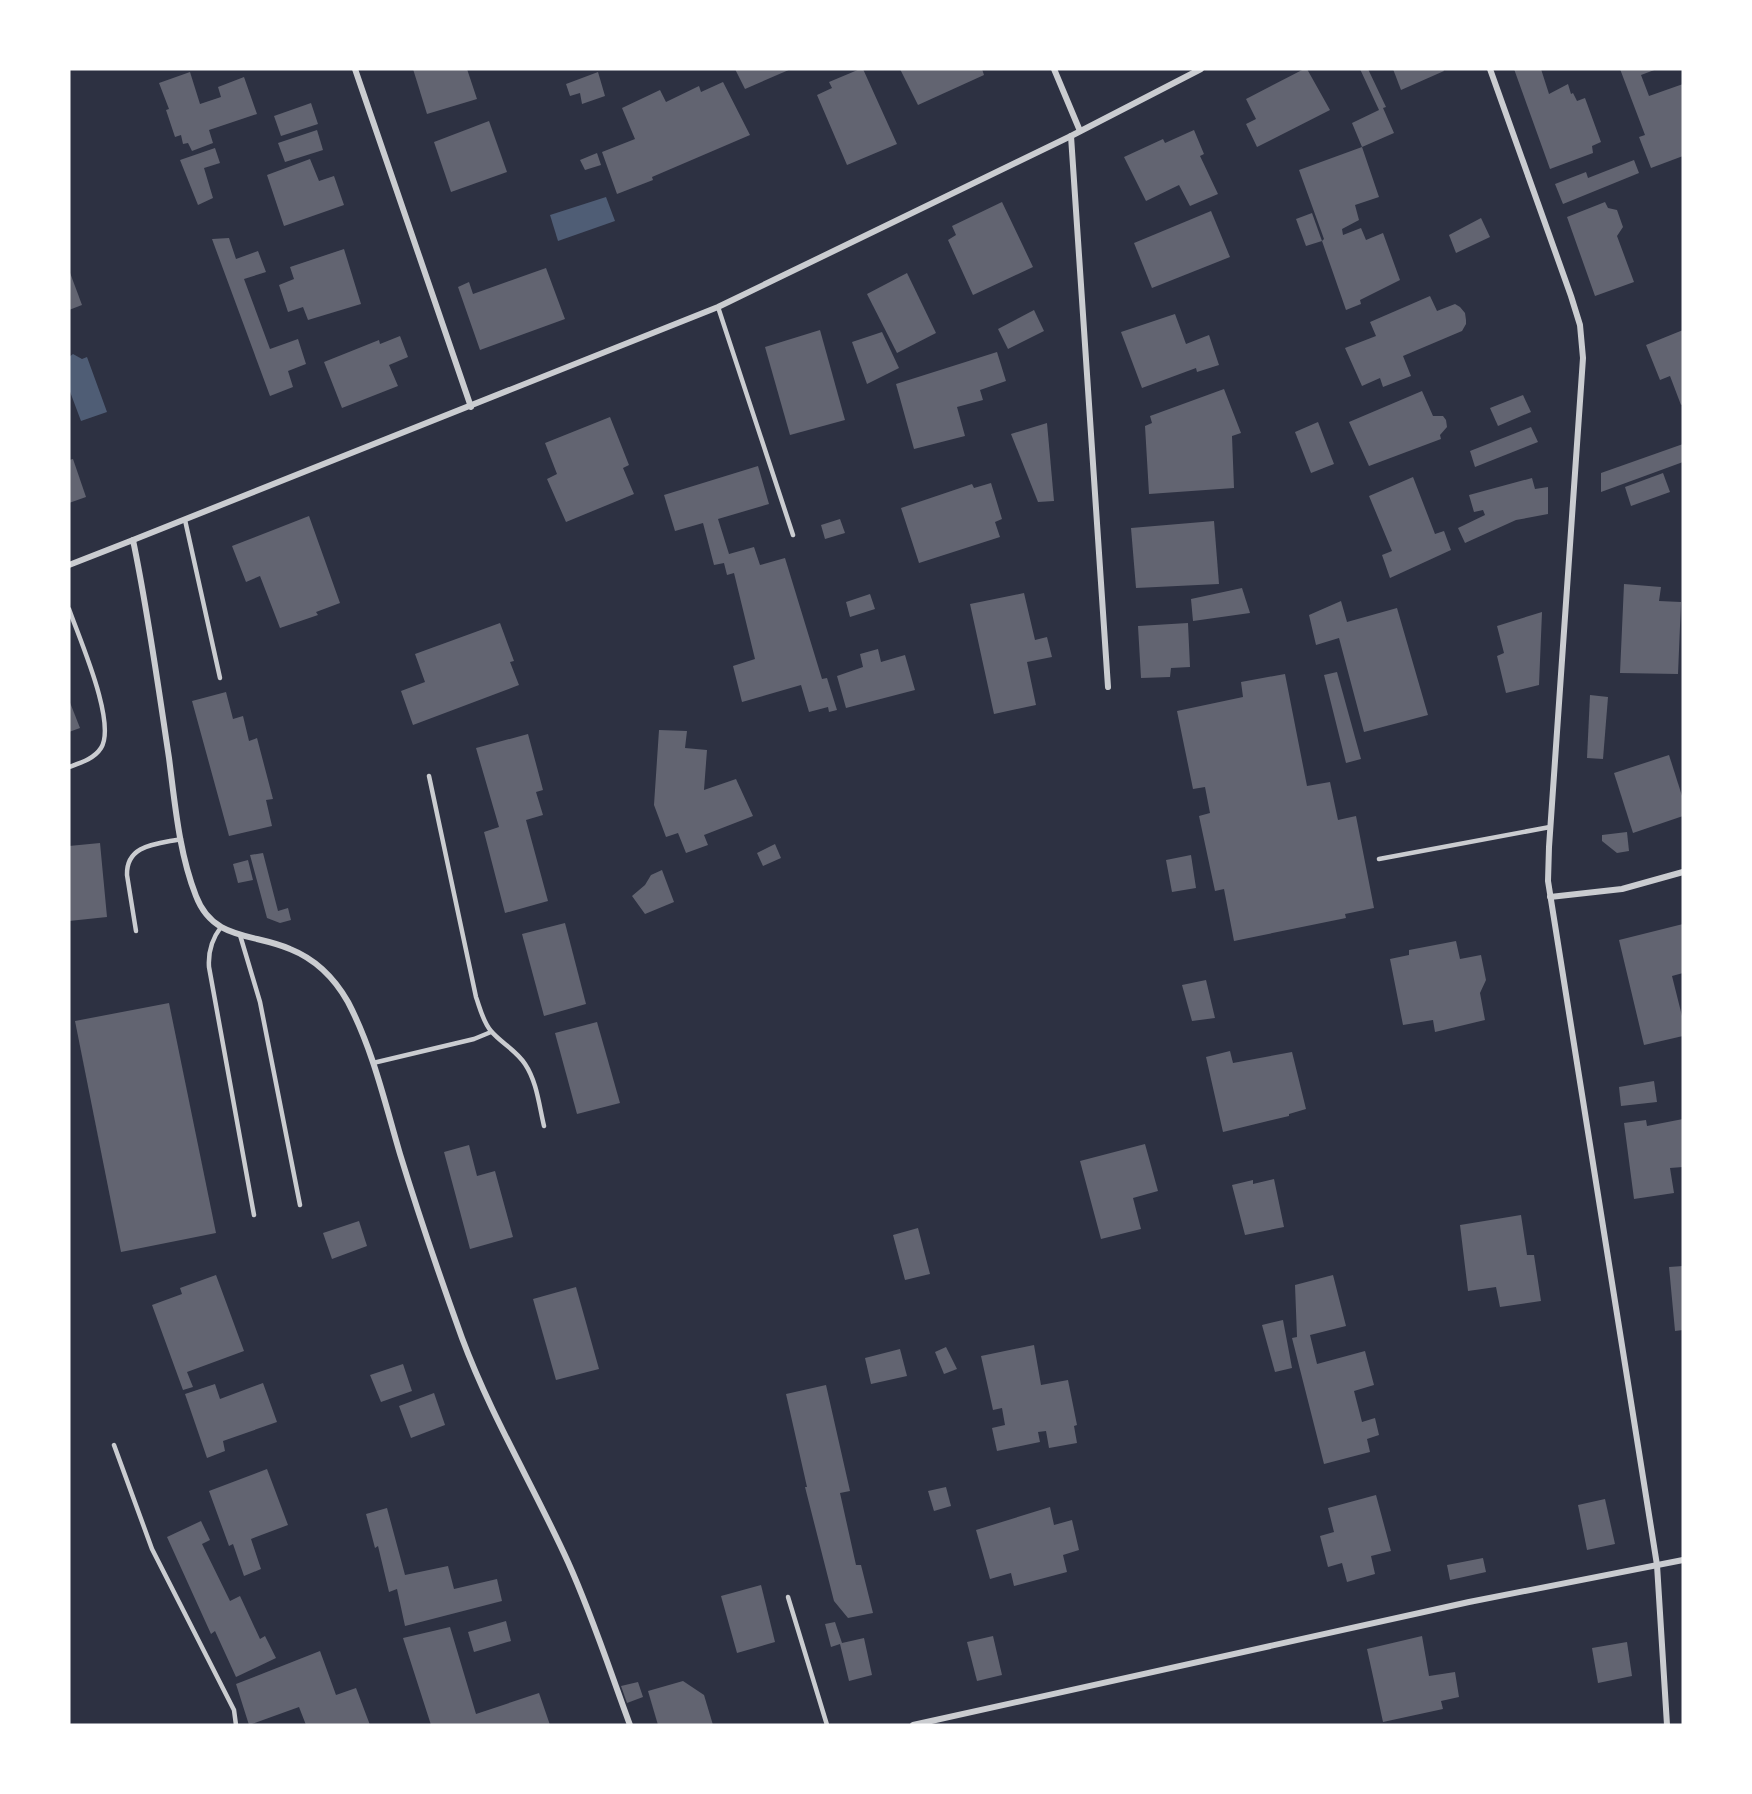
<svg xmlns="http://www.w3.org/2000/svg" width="1752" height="1794" font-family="Montserrat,sans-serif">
  <rect width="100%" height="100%" fill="#2d3142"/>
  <g fill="#4f5d75">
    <path d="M606,197L615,221L558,241L550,215Z"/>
    <path d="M73,354L82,359L87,357L107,412L81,421L69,389V357Z"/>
  </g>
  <g fill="#626471">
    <path d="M413,69H467L477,99L427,114Z"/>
    <path d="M735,69H791L745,89Z"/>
    <path d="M860,69H863L897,144L847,165L817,95L832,88L829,82Z"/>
    <path d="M900,69H982L984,75L918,105Z"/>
    <path d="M1304,69H1307L1330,110L1257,147L1246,124L1256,119L1246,99Z"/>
    <path d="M1360,69H1368L1386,107L1383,108L1394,133L1362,147L1352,123L1379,110Z"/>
    <path d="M1393,69H1443L1444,71L1401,90Z"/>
    <path d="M1514,69H1541L1549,94L1568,84L1571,94L1573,93L1577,101L1585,98L1601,142L1592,146L1593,153L1550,169Z"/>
    <path d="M1620,69H1657L1641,75L1649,96L1683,84V156L1651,168L1639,137L1645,135Z"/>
    <path d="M190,72L200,104L221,97L218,87L244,77L257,114L209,130L213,143L192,151L188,143L183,144L181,135L175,137L166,110L169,109L159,83Z"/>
    <path d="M598,72L605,96L582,104L580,93L570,96L566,84Z"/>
    <path d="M723,82L750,135L652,177L653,180L617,194L602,152L635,139L622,108L660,90L666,102L699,86L701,92Z"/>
    <path d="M311,103L318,124L281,136L274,116Z"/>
    <path d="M489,121L507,172L451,192L434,142Z"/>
    <path d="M317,130L323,150L285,162L278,143Z"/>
    <path d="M1194,130L1204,154L1200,156L1218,194L1190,206L1179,185L1146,201L1124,157L1163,139L1165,143Z"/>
    <path d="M1362,147L1379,197L1355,205L1359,220L1342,229L1343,235L1361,228L1366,240L1383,233L1400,280L1360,300L1361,304L1346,310L1322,241L1324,239L1299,170Z"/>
    <path d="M215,148L220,163L204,168L213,198L198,205L180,160Z"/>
    <path d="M597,153L601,165L585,170L580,160Z"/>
    <path d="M310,159L319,181L334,176L344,205L284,226L267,175Z"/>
    <path d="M1634,160L1639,173L1563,204L1555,184L1586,172L1588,178Z"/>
    <path d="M1002,202L1033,267L973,295L948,240L956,235L952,226Z"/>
    <path d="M1605,202L1608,208L1617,210L1623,227L1617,236L1634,282L1595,296L1567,217Z"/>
    <path d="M1211,211L1230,257L1152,288L1134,243Z"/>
    <path d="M1312,213L1322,241L1306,246L1296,219Z"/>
    <path d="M1481,218L1490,237L1456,253L1449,235Z"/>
    <path d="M229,238L236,259L258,251L266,272L244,279L270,349L298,339L306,364L288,371L293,387L270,396L212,239Z"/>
    <path d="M344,249L361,304L308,320L303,307L288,312L279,285L294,279L290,267Z"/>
    <path d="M546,268L565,319L480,350L458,287L469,282L473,294Z"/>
    <path d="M69,270L82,305L69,310Z"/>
    <path d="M907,273L936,333L897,353L867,294Z"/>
    <path d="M1430,296L1437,311L1455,304L1460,307L1465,313L1466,320V324L1462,331L1403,356L1411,376L1383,387L1380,378L1362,386L1345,348L1376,336L1370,322Z"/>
    <path d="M1034,310L1044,331L1008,349L998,329Z"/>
    <path d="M1175,314L1186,344L1209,335L1219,365L1197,372L1196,368L1142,388L1121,332Z"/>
    <path d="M820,330L845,420L790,435L765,347Z"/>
    <path d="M1683,330V404L1681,405L1670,376L1660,380L1646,345Z"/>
    <path d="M882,332L899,368L867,384L852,342Z"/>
    <path d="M400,336L408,357L389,365L398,386L342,408L324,362L379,340L380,344Z"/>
    <path d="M997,352L1006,381L980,390L983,400L957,407L965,436L914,449L896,384Z"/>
    <path d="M1224,389L1241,433L1232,436L1234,488L1149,494L1145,426L1152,423L1150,416Z"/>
    <path d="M1422,391L1433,416H1443L1446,420L1447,427L1440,435L1441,439L1369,466L1349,422Z"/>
    <path d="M1523,395L1531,412L1498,426L1490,408Z"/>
    <path d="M610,417L629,465L623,468L634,494L566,522L547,479L557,474L545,443Z"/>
    <path d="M1318,422L1334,464L1311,473L1295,432Z"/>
    <path d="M1047,423L1054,501L1038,502L1011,434Z"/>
    <path d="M1531,427L1538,442L1475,467L1470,451Z"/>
    <path d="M1683,444V462L1601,492V473Z"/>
    <path d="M73,459L86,497L69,503V460Z"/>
    <path d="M758,466L769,504L718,519L729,554L754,547L760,565L785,558L822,679L827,678L837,710L829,712L828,707L809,712L801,685L742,702L733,666L755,659L734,573L727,575L724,563L714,565L703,523L675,531L664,495Z"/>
    <path d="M1663,473L1670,492L1631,506L1625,487Z"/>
    <path d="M1413,477L1435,534L1444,531L1451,550L1390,578L1382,555L1392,551L1369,496Z"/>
    <path d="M1532,478L1535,489L1548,487V514L1516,520L1465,543L1458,528L1485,515L1483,510L1474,512L1469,495Z"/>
    <path d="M991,483L1002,519L995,522L1000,537L919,563L901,508L972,484L974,488Z"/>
    <path d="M309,516L340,603L316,612L318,615L280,628L260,576L246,582L232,546Z"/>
    <path d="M840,519L845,533L825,539L821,525Z"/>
    <path d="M1214,521L1219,584L1136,588L1131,528Z"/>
    <path d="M1624,584L1661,587L1659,601L1681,602L1678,674L1620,673Z"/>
    <path d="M1242,588L1250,613L1193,621L1191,599Z"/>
    <path d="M1024,593L1035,640L1047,637L1052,657L1027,662L1036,705L994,714L970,604Z"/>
    <path d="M870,594L875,609L850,617L846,602Z"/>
    <path d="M1341,601L1347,622L1397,608L1428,715L1364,732L1339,638L1316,645L1309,615Z"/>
    <path d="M1542,612L1539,685L1506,693L1497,656L1504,653L1497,626Z"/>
    <path d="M500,623L514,661L510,662L519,685L413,725L401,691L425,682L415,654Z"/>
    <path d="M1188,623L1190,667L1171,668L1170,677L1141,678L1138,626Z"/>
    <path d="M878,649L881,662L905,655L915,690L846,708L837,676L863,667L860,654Z"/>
    <path d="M1337,672L1361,759L1346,763L1324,675Z"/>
    <path d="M1285,674L1307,786L1330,782L1338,820L1356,816L1374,908L1345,914L1346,918L1234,941L1224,889L1215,891L1199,816L1210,813L1205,787L1193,789L1177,711L1243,697L1241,682Z"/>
    <path d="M226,692L233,719L243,716L249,741L257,738L273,799L266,800L272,826L229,836L192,701Z"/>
    <path d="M1590,695L1608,697L1603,759L1587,758Z"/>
    <path d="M69,700L80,728L69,732Z"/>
    <path d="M659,730L687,731L685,748L707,750L704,790L736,779L753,816L704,835L708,845L686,853L678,833L666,837L654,805Z"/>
    <path d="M528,734L543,790L536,792L543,815L526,820L548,901L505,913L484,832L499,827L476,748Z"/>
    <path d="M1669,755L1683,799V816L1633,833L1614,773Z"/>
    <path d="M1627,832L1629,851L1617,853L1602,841V835Z"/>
    <path d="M100,843L107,917L69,921V846Z"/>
    <path d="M775,844L781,858L763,866L757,853Z"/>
    <path d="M263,853L278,911L288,908L291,920L280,923L267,918L250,855Z"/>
    <path d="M1191,855L1196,888L1172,892L1166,860Z"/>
    <path d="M248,860L253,880L238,883L233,864Z"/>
    <path d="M662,870L674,902L645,914L632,896L645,885L651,875Z"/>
    <path d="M565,923L586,1004L544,1016L522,934Z"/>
    <path d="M1683,924V973L1672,976L1683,1020V1036L1644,1045L1619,940Z"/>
    <path d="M1456,941L1460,959L1481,955L1486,980L1480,993L1485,1020L1435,1032L1433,1020L1403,1025L1390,959L1409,955V950Z"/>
    <path d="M1206,980L1215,1018L1192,1021L1182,985Z"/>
    <path d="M169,1003L216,1233L121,1252L75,1021Z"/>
    <path d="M597,1022L620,1103L577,1114L555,1033Z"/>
    <path d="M1230,1051L1233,1063L1292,1052L1306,1109L1289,1114V1116L1223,1132L1206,1057Z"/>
    <path d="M1654,1081L1657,1102L1621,1106L1619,1087Z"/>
    <path d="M1683,1119V1167L1670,1168L1674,1193L1634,1199L1624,1123L1646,1120L1647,1126Z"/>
    <path d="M1145,1144L1158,1191L1133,1198L1141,1229L1101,1239L1080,1161Z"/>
    <path d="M469,1145L477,1176L495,1171L513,1237L470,1249L444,1152Z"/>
    <path d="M1274,1179L1284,1227L1245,1235L1232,1185L1253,1180V1184Z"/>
    <path d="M1521,1215L1527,1255H1534L1541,1301L1500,1307L1496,1287L1468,1291L1460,1225Z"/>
    <path d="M359,1221L367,1246L332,1259L323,1233Z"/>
    <path d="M918,1228L930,1274L905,1280L893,1235Z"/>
    <path d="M1683,1266V1330L1675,1331L1669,1267Z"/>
    <path d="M216,1275L244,1351L187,1372L193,1387L183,1390L152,1305L182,1294L180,1288Z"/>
    <path d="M1333,1275L1346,1326L1310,1335L1317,1364L1365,1351L1374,1385L1354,1391L1362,1422L1375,1418L1379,1435L1367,1439L1370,1452L1324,1464L1292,1338L1297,1337L1295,1285Z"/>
    <path d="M576,1287L599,1369L556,1380L533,1299Z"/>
    <path d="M1283,1320L1292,1368L1275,1372L1262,1325Z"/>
    <path d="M1034,1345L1041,1385L1068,1380L1077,1425L1074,1426L1077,1443L1049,1448L1046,1431L1038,1432L1040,1442L997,1451L992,1428L1005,1425L1002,1408L993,1410L981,1356Z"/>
    <path d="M946,1347L957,1369L944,1374L935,1352Z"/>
    <path d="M900,1349L907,1376L871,1384L865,1358Z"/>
    <path d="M403,1364L412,1391L381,1402L370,1375Z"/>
    <path d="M263,1383L277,1422L223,1441L225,1451L207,1458L185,1394L215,1384L220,1399Z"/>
    <path d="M826,1385L850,1491L840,1493L856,1565H861L873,1613L848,1618L834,1601L805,1487H807L786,1394Z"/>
    <path d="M434,1393L445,1425L411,1438L399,1406Z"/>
    <path d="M267,1469L288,1525L251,1539L261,1569L244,1576L233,1544L229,1546L209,1491Z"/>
    <path d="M946,1487L951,1506L934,1511L928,1491Z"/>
    <path d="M1376,1495L1391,1551L1371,1556L1375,1574L1347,1582L1342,1563L1328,1567L1320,1536L1334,1532L1328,1508Z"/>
    <path d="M1605,1499L1615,1544L1587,1550L1578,1505Z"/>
    <path d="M1050,1507L1054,1525L1072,1520L1079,1550L1063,1555L1067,1572L1014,1586L1011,1573L990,1579L976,1530Z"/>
    <path d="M387,1508L405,1575L448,1566L454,1589L497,1579L502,1601L405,1626L397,1589L389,1592L378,1546L375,1548L366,1514Z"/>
    <path d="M201,1521L210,1540L202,1544L230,1601L240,1596L260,1639L265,1636L276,1658L236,1677L215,1631L211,1634L167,1537Z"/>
    <path d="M1483,1558L1486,1572L1450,1580L1447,1565Z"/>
    <path d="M761,1585L775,1642L737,1653L721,1596Z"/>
    <path d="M506,1621L511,1641L474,1652L468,1632Z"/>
    <path d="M835,1622L842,1643L864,1638L872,1675L849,1681L840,1644L831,1647L825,1624Z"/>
    <path d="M450,1627L476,1714L539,1693L550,1725H431L403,1638Z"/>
    <path d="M993,1636L1002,1675L977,1681L967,1642Z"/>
    <path d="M1422,1636L1429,1676L1455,1672L1459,1697L1441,1701L1443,1709L1383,1722L1367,1649Z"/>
    <path d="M1627,1642L1632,1676L1598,1683L1592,1648Z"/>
    <path d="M320,1651L336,1695L356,1688L370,1725H306L299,1707L249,1725L236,1684Z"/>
    <path d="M683,1681L704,1695L713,1725H658L648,1691Z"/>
    <path d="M638,1682L643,1697L627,1703L621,1686Z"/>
  </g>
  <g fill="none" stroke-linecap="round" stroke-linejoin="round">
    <g stroke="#caccd0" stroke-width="4.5">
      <path d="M718,307L793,535"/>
      <path d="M185,520L220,678"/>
      <path d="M69,609C79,638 117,723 101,748C94,759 80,763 69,767"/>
      <path d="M429,776L476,997C480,1008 483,1022 491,1031C501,1043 516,1050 525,1064C537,1082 539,1105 544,1126"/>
      <path d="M1379,859L1550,827"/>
      <path d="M221,927C211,940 208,952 209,967L254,1215"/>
      <path d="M136,931L127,875C126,844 158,844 181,839"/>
      <path d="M240,935L260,1002L300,1205"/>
      <path d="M373,1063L474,1039L491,1032"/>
      <path d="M114,1445L152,1549L234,1710L236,1725"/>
      <path d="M788,1597L827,1725"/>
    </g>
    <g stroke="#caccd0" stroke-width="6">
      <path d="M355,69L471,407"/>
      <path d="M1054,69L1080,131"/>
      <path d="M1490,69L1571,296L1580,325L1583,358L1549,847L1548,881L1657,1565L1667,1725"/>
      <path d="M1071,136L1108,687"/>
      <path d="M133,540L718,307L1071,136L1201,69"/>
      <path d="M69,565L133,540C148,612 158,685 169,758C175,804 179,853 196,896C213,941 254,933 290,949C315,959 335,979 348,1002C373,1050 385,1103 400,1154C419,1216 440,1277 462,1338C491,1416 534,1487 568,1562C592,1615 610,1671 630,1725"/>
      <path d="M1550,897L1622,889L1683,872"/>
      <path d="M913,1725L1469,1602L1683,1560"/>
    </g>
  </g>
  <rect width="1752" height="1794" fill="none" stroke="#ffffff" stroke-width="141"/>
</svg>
